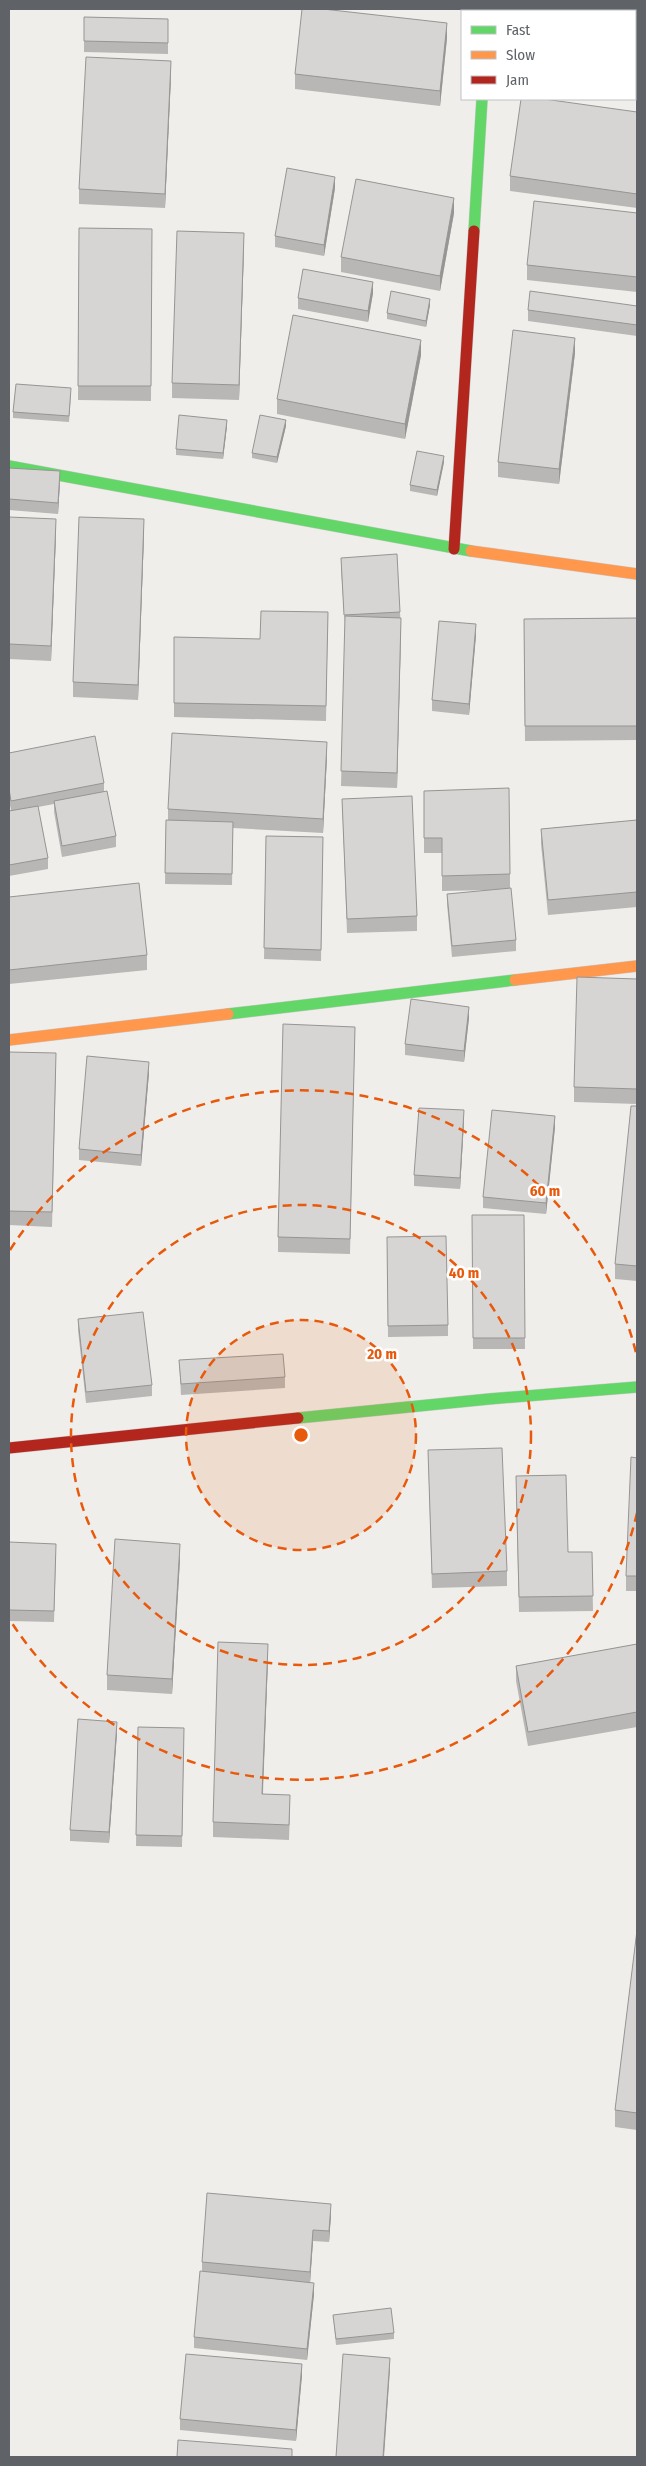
<svg xmlns="http://www.w3.org/2000/svg" width="646" height="2466" font-family="'Fira Sans Condensed',sans-serif">
  <rect width="100%" height="100%" fill="#efeeea"/>
  <g fill="none" stroke-linecap="round" stroke-linejoin="round">
    <defs>
      <path id="street" d="M487,11V9"/>
      <g id="fast">
        <path d="M474,231L482,99"/>
        <path d="M9,466L471,551"/>
        <path d="M228,1014L515,980"/>
        <path d="M298,1418L489,1399L637,1387"/>
      </g>
      <g id="slow">
        <path d="M471,551L637,574"/>
        <path d="M515,980L637,966"/>
        <path d="M9,1040L228,1014"/>
      </g>
      <g id="jam">
        <path d="M454,549L474,231"/>
        <path d="M9,1448L298,1418"/>
      </g>
    </defs>
    <use href="#street" stroke="#cbcccc" stroke-width="29"/>
    <use href="#fast" stroke="#cacacb" stroke-width="12"/>
    <use href="#slow" stroke="#cacacb" stroke-width="12"/>
    <use href="#jam" stroke="#cacacb" stroke-width="12"/>
    <use href="#street" stroke="#fdfcfc" stroke-width="28"/>
    <use href="#fast" stroke="#63d668" stroke-width="11"/>
    <use href="#slow" stroke="#ff974d" stroke-width="11"/>
    <use href="#jam" stroke="#b3261e" stroke-width="11"/>
  </g>
  <g fill="#b8b7b5">
    <path d="M587,9H637V99H630H635V11H524Z"/>
    <path d="M84,17L168,19V54L84,52Z"/>
    <path d="M447,38L440,106L295,89V74Z"/>
    <path d="M171,76L165,208L79,204V189Z"/>
    <path d="M637,112V208L510,191V176Z"/>
    <path d="M335,188L324,256L275,247V236Z"/>
    <path d="M454,213L440,291L341,272V257Z"/>
    <path d="M637,213V292L527,280V265Z"/>
    <path d="M79,228L152,229L151,401L78,400Z"/>
    <path d="M244,248L239,400L172,398V383Z"/>
    <path d="M373,293L368,322L298,309V298Z"/>
    <path d="M430,305L426,327L387,319V313Z"/>
    <path d="M637,306V336L528,321V310Z"/>
    <path d="M575,353L559,484L498,477V462Z"/>
    <path d="M421,355L405,439L277,414V399Z"/>
    <path d="M71,394L69,422L13,418V412Z"/>
    <path d="M227,426L223,459L176,455V449Z"/>
    <path d="M286,426L277,463L252,458V453Z"/>
    <path d="M444,462L437,496L410,491V485Z"/>
    <path d="M9,468L60,482L58,514L9,510Z"/>
    <path d="M9,517L56,534L51,661L9,659Z"/>
    <path d="M144,534L138,700L73,697V682Z"/>
    <path d="M341,558L400,612L401,632L397,788L341,786L345,626L341,569Z"/>
    <path d="M328,612L326,721L174,717V637L260,639Z"/>
    <path d="M637,618V740L525,741L524,619Z"/>
    <path d="M476,635L469,715L432,711V700Z"/>
    <path d="M9,753L104,783V791L116,836V847L62,857L54,812V804L38,807L48,858V869L9,876V811L11,810L9,800Z"/>
    <path d="M327,757L323,833L233,828L232,885L165,884L166,820H168V809Z"/>
    <path d="M424,791L510,874V888L516,940V951L452,957L447,904V894L494,890L442,891V853H424Z"/>
    <path d="M342,799L417,916V931L347,933Z"/>
    <path d="M637,820V907L548,915L541,844V829Z"/>
    <path d="M266,836L323,837L321,961L264,959Z"/>
    <path d="M9,897L147,955V970L9,984Z"/>
    <path d="M637,979V1104L574,1102V1087Z"/>
    <path d="M469,1018L464,1062L405,1055V1044Z"/>
    <path d="M355,1027L350,1254L278,1252V1237Z"/>
    <path d="M9,1052L56,1068L52,1227L9,1225Z"/>
    <path d="M149,1073L141,1166L79,1160V1149Z"/>
    <path d="M637,1106V1281L615,1279V1264Z"/>
    <path d="M464,1121L460,1189L414,1186V1175Z"/>
    <path d="M555,1127L546,1214L483,1208V1197Z"/>
    <path d="M472,1215H524L525,1349H473Z"/>
    <path d="M387,1237L448,1325V1336L388,1337Z"/>
    <path d="M78,1319L152,1385V1396L86,1403L78,1330Z"/>
    <path d="M179,1360L285,1377V1388L181,1395Z"/>
    <path d="M428,1450L507,1571V1586L432,1588Z"/>
    <path d="M637,1458V1591H626V1576Z"/>
    <path d="M516,1491L568,1552H592L593,1611L519,1612Z"/>
    <path d="M9,1542L56,1555L54,1622L9,1621Z"/>
    <path d="M180,1559L172,1694L107,1690V1675Z"/>
    <path d="M637,1644V1727L528,1746L516,1681V1666Z"/>
    <path d="M268,1659L263,1794L290,1810L289,1840L213,1837V1822Z"/>
    <path d="M138,1727L184,1728L182,1847L136,1846Z"/>
    <path d="M117,1733L109,1843L70,1841V1830Z"/>
    <path d="M637,1930V2130L615,2127V2110Z"/>
    <path d="M331,2215L329,2242L313,2241L310,2283L314,2294L307,2360L194,2348V2337L202,2271V2262Z"/>
    <path d="M333,2315L394,2333V2339L336,2345Z"/>
    <path d="M302,2375L296,2441L180,2430V2419Z"/>
  </g>
  <g fill="#969594">
    <path d="M447,23V38L440,106V91Z"/>
    <path d="M171,61V76L165,208V194Z"/>
    <path d="M335,177V188L324,256V245Z"/>
    <path d="M454,198V213L440,291V276Z"/>
    <path d="M244,233V248L239,400V385Z"/>
    <path d="M373,282V293L368,322V311Z"/>
    <path d="M430,299V305L426,327V321Z"/>
    <path d="M575,338V353L559,484V469Z"/>
    <path d="M421,340V355L405,439V424Z"/>
    <path d="M227,420V426L223,459V453Z"/>
    <path d="M286,420V426L277,463V457Z"/>
    <path d="M444,456V462L437,496V490Z"/>
    <path d="M60,471V482L58,514V503Z"/>
    <path d="M56,519V534L51,661V646Z"/>
    <path d="M144,519V534L138,700V685Z"/>
    <path d="M401,618V632L397,788V773Z"/>
    <path d="M476,624V635L469,715V704Z"/>
    <path d="M327,742V757L323,833V819Z"/>
    <path d="M469,1007V1018L464,1062V1051Z"/>
    <path d="M149,1062V1073L141,1166V1155Z"/>
    <path d="M464,1110V1121L460,1189V1178Z"/>
    <path d="M555,1116V1127L546,1214V1203Z"/>
    <path d="M180,1544V1559L172,1694V1679Z"/>
    <path d="M268,1644V1659L262,1809V1794Z"/>
    <path d="M117,1722V1733L109,1843V1832Z"/>
    <path d="M331,2204V2215L329,2242V2231Z"/>
    <path d="M313,2230V2241L310,2283V2272Z"/>
    <path d="M314,2283V2294L307,2360V2349Z"/>
    <path d="M390,2358V2369L384,2457H383Z"/>
    <path d="M302,2364V2375L296,2441V2430Z"/>
  </g>
  <g fill="#d6d5d3" stroke="#969594">
    <path d="M302,9H323L447,23L440,91L295,74Z"/>
    <path d="M524,9H584L616,11H524Z"/>
    <path d="M635,13H637V85L635,84Z"/>
    <path d="M84,17L168,19V43L84,41Z"/>
    <path d="M86,57L171,61L165,194L79,189Z"/>
    <path d="M521,99H544L637,112V194L510,176Z"/>
    <path d="M287,168L335,177L324,245L275,236Z"/>
    <path d="M356,179L454,198L440,276L341,257Z"/>
    <path d="M534,201L637,213V277L527,265Z"/>
    <path d="M79,228L152,229L151,386H78Z"/>
    <path d="M177,231L244,233L239,385L172,383Z"/>
    <path d="M303,269L373,282L368,311L298,298Z"/>
    <path d="M391,291L430,299L426,321L387,313Z"/>
    <path d="M530,291L637,306V325L528,310Z"/>
    <path d="M293,315L421,340L405,424L277,399Z"/>
    <path d="M513,330L575,338L559,469L498,462Z"/>
    <path d="M16,384L71,388L69,416L13,412Z"/>
    <path d="M179,415L227,420L223,453L176,449Z"/>
    <path d="M260,415L286,420L277,457L252,453Z"/>
    <path d="M417,451L444,456L437,490L410,485Z"/>
    <path d="M9,468L60,471L58,503L9,499Z"/>
    <path d="M9,517L56,519L51,646L9,644Z"/>
    <path d="M79,517L144,519L138,685L73,682Z"/>
    <path d="M397,554L400,612L344,615L341,558Z"/>
    <path d="M261,611L328,612L326,706L174,703V637L260,639Z"/>
    <path d="M345,616L401,618L397,773L341,771Z"/>
    <path d="M637,618V726H525L524,619Z"/>
    <path d="M439,621L476,624L469,704L432,700Z"/>
    <path d="M172,733L327,742L323,819L168,809Z"/>
    <path d="M95,736L104,783L11,801L9,789V753Z"/>
    <path d="M509,788L510,874L442,876V838H424V791Z"/>
    <path d="M107,791L116,836L62,846L54,801Z"/>
    <path d="M412,796L417,916L347,919L342,799Z"/>
    <path d="M38,806L48,858L9,865V811Z"/>
    <path d="M166,820L233,822L232,874L165,873Z"/>
    <path d="M637,820V892L548,900L541,829Z"/>
    <path d="M266,836L323,837L321,950L264,948Z"/>
    <path d="M139,883L147,955L9,970V897Z"/>
    <path d="M511,888L516,940L452,946L447,894Z"/>
    <path d="M577,977L637,979V1089L574,1087Z"/>
    <path d="M411,999L469,1007L464,1051L405,1044Z"/>
    <path d="M283,1024L355,1027L350,1239L278,1237Z"/>
    <path d="M9,1052L56,1053L52,1212L9,1211Z"/>
    <path d="M87,1056L149,1062L141,1155L79,1149Z"/>
    <path d="M631,1106H637V1266L615,1264Z"/>
    <path d="M419,1108L464,1110L460,1178L414,1175Z"/>
    <path d="M492,1110L555,1116L546,1203L483,1197Z"/>
    <path d="M472,1215H524L525,1338H473Z"/>
    <path d="M446,1236L448,1325L388,1326L387,1237Z"/>
    <path d="M143,1312L152,1385L86,1392L78,1319Z"/>
    <path d="M283,1354L285,1377L181,1384L179,1360Z"/>
    <path d="M502,1448L507,1571L432,1574L428,1450Z"/>
    <path d="M631,1457L637,1458V1576H626Z"/>
    <path d="M566,1475L568,1552H592L593,1596L519,1597L516,1476Z"/>
    <path d="M115,1539L180,1544L172,1679L107,1675Z"/>
    <path d="M9,1542L56,1544L54,1611L9,1610Z"/>
    <path d="M218,1642L268,1644L262,1794L290,1795L289,1825L213,1822Z"/>
    <path d="M637,1644V1712L528,1732L516,1666Z"/>
    <path d="M78,1719L117,1722L109,1832L70,1830Z"/>
    <path d="M138,1727L184,1728L182,1836L136,1835Z"/>
    <path d="M637,1930V2113L615,2110Z"/>
    <path d="M207,2193L331,2204L329,2231L313,2230L310,2272L202,2262Z"/>
    <path d="M200,2271L314,2283L307,2349L194,2337Z"/>
    <path d="M391,2308L394,2333L336,2339L333,2315Z"/>
    <path d="M186,2354L302,2364L296,2430L180,2419Z"/>
    <path d="M343,2354L390,2358L383,2457H336Z"/>
    <path d="M178,2440L292,2449V2457H177Z"/>
  </g>
  <circle cx="301" cy="1435" r="115" fill="#e8590c" fill-opacity=".12"/>
  <g fill="none" stroke="#e8590c" stroke-width="2.5" stroke-dasharray="9 6">
    <circle cx="301" cy="1435" r="115"/>
    <circle cx="301" cy="1435" r="230"/>
    <path d="M637 1513A345 345 0 0 1 10 1620M10 1250A345 345 0 0 1 637 1357"/>
  </g>
  <circle cx="301" cy="1435" r="8" fill="#e8590c" stroke="#fff" stroke-width="2.5"/>
  <g font-size="15" text-anchor="middle" font-weight="bold" fill="#e8590c" stroke="#fff" stroke-width="5" stroke-linejoin="round" paint-order="stroke">
    <text x="545" y="1196">60 m</text>
    <text x="464" y="1278">40 m</text>
    <text x="382" y="1359">20 m</text>
  </g>
  <rect width="646" height="2466" fill="none" stroke="#5f6368" stroke-width="20"/>
  <rect x="461" y="10" width="175" height="90" fill="#ffffff" stroke="#bfc1c3"/>
  <rect x="471" y="26" width="25" height="8" fill="#63d668" stroke="#bfc1c3"/>
  <text x="506" y="35" font-size="15" fill="#5f6368">Fast</text>
  <rect x="471" y="51" width="25" height="8" fill="#ff974d" stroke="#bfc1c3"/>
  <text x="506" y="60" font-size="15" fill="#5f6368">Slow</text>
  <rect x="471" y="76" width="25" height="8" fill="#b3261e" stroke="#bfc1c3"/>
  <text x="506" y="85" font-size="15" fill="#5f6368">Jam</text>
</svg>
